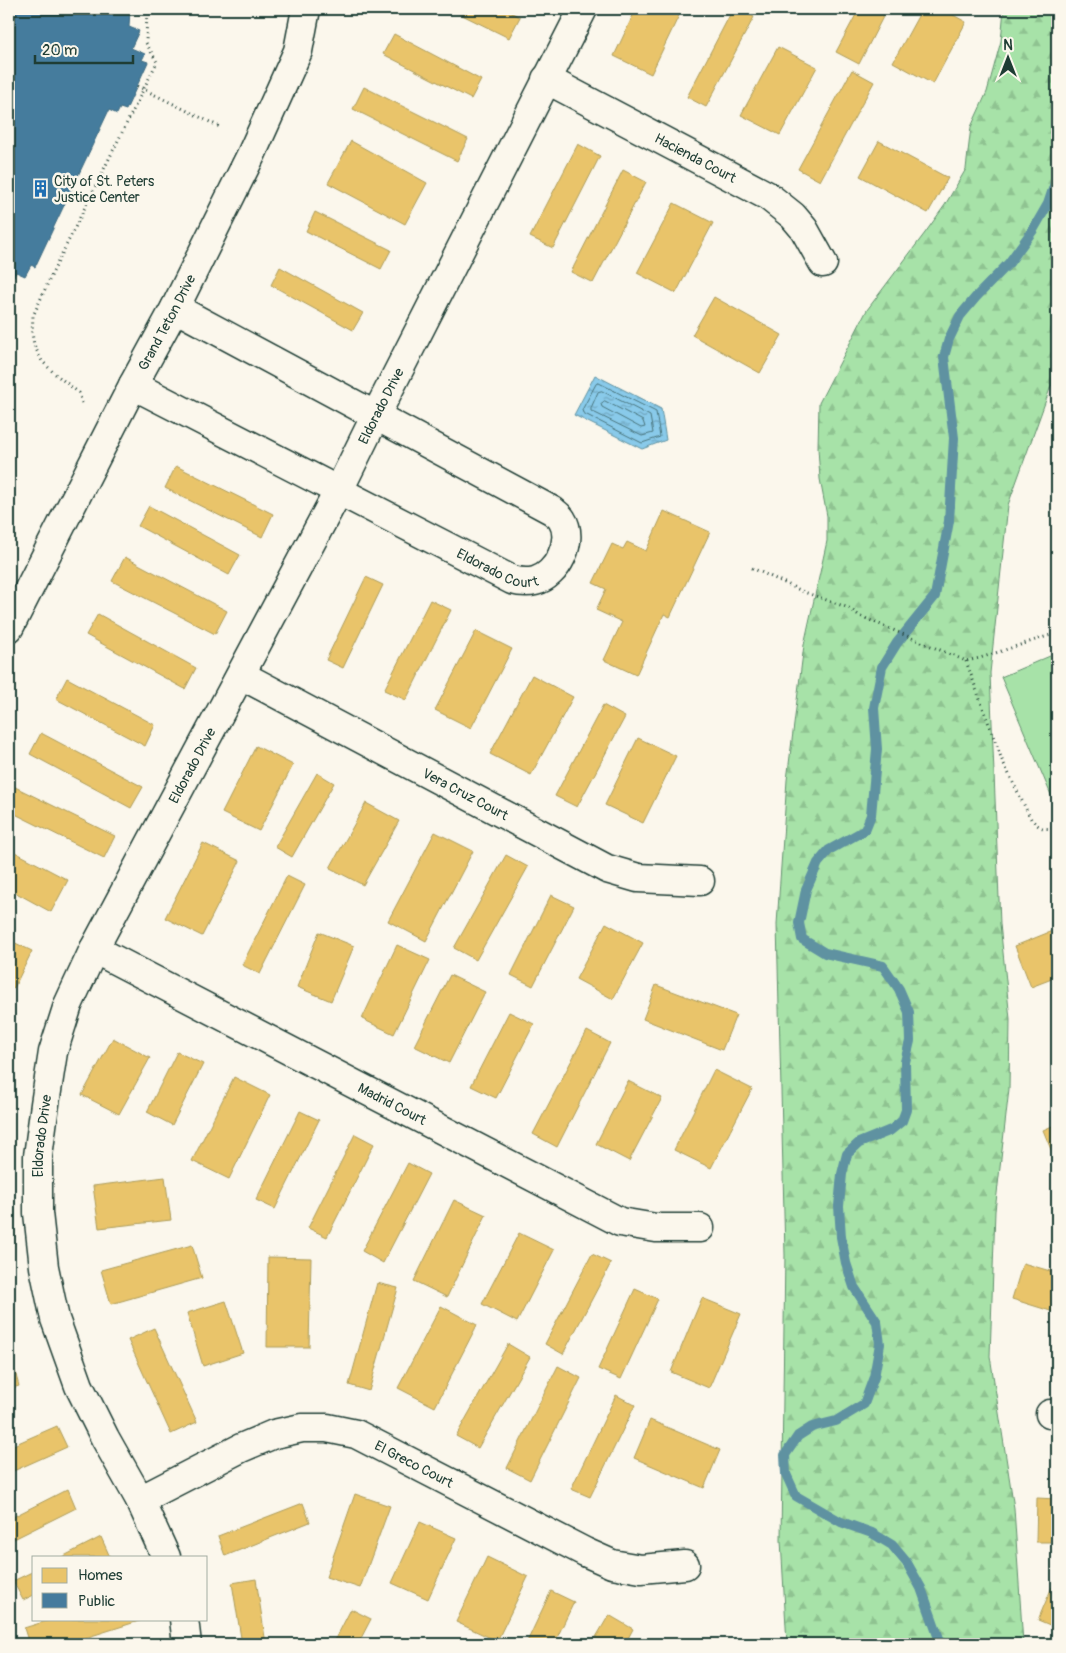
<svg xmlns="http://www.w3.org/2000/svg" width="1066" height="1653" font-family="Pangolin,sans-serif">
  <defs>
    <pattern id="forest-firs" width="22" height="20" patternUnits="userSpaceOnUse" patternTransform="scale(1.25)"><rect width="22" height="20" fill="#a7e2a8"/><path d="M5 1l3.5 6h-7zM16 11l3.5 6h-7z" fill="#8fc391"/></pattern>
    <pattern id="water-ripples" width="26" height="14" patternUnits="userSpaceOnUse" patternTransform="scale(1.25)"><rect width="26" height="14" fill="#89caea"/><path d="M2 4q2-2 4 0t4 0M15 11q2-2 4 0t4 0" fill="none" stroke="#6fa5be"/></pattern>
  </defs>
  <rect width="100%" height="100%" fill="#fbf7ec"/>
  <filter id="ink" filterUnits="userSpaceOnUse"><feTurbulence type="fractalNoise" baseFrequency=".02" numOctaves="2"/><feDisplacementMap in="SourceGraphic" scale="10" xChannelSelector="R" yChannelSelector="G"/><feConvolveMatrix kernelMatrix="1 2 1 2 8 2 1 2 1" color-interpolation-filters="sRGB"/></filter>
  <g filter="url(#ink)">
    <path fill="url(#forest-firs)" stroke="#63906e" d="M1004,9H1057V377L1051,386L1008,505L990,673L1000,924L1010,1019L1009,1089L995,1211L990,1356L1014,1508L1023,1644H787L781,1540L785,1255L777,924L787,780L804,645L827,541V516L820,479L818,448L819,403L867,310L925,233L945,205L966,169L971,127L987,92L1001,41Z"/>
    <path fill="#a7e2a8" stroke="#63906e" d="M1057,653V809L1001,677Z"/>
    <path fill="url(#water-ripples)" stroke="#5f92a1" d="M595,375L661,409L666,440L642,449L574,415Z"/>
    <g fill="#e9c46a" stroke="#ac9c5a">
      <path d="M450,9H504L520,17L509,38Z"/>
      <path d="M636,9H682L651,74L614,56Z"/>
      <path d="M733,9H738L754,17L706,107L687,97Z"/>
      <path d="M859,9H887L859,64L836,52Z"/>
      <path d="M922,9H942L966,22L933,84L893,62Z"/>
      <path d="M394,34L481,80L471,99L383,54Z"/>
      <path d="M778,47L817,67L780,135L741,115Z"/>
      <path d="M852,70L874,82L820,181L798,169Z"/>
      <path d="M364,87L468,139L457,161L353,109Z"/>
      <path d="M351,141L427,183L405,224L328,183Z"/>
      <path d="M879,141L948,178L928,213L860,176Z"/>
      <path d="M578,144L600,156L553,248L530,237Z"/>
      <path d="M623,170L646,182L593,283L571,272Z"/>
      <path d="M674,203L713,223L676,293L637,273Z"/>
      <path d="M315,212L391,250L381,269L306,231Z"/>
      <path d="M280,267L363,313L353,330L271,285Z"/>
      <path d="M714,297L782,335L760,373L692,335Z"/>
      <path d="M176,466L273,514L262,537L165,488Z"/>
      <path d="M149,506L240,555L229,575L138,526Z"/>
      <path d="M664,511L710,532L670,617L664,614L636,675L604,660L622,622L596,610L606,589L593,583L612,544L623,549L627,542L646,551Z"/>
      <path d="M125,557L227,611L215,634L112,581Z"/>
      <path d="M366,577L383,585L343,668L326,660Z"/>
      <path d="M430,600L451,610L406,700L384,690Z"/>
      <path d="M98,614L196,668L185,689L86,635Z"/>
      <path d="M476,631L512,649L471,728L435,710Z"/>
      <path d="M532,675L573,697L531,775L490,754Z"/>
      <path d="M67,678L155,725L145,746L56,699Z"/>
      <path d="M603,705L625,717L577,807L555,796Z"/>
      <path d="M41,733L143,787L131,808L30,754Z"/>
      <path d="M638,738L676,756L643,823L605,805Z"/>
      <path d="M256,746L293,765L259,831L222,813Z"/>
      <path d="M317,773L334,783L292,857L275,847Z"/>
      <path d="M13,786L115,836L104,858L9,811V795Z"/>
      <path d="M366,803L399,821L363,885L330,868Z"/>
      <path d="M435,832L473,851L426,941L388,921Z"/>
      <path d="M203,843L240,861L202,936L165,918Z"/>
      <path d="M11,850L68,880L51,912L9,889V854Z"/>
      <path d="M506,855L528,867L476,960L454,948Z"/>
      <path d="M287,876L305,885L260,974L242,965Z"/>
      <path d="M551,895L574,906L533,986L511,975Z"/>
      <path d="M606,923L643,943L613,999L576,979Z"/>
      <path d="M1057,929V977L1031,987L1015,946Z"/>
      <path d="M319,932L354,946L331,1001L297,987Z"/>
      <path d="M9,940L32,951L14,988L9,985Z"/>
      <path d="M397,945L430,960L394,1034L362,1019Z"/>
      <path d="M450,975L485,992L449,1063L414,1046Z"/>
      <path d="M656,985L736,1015L722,1050L643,1019Z"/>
      <path d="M509,1012L534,1024L496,1098L471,1086Z"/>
      <path d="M587,1031L610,1043L557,1147L533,1134Z"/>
      <path d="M113,1038L150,1058L119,1114L82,1095Z"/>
      <path d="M177,1052L203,1064L172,1125L147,1112Z"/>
      <path d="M714,1070L752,1089L711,1168L674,1150Z"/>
      <path d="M234,1077L270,1095L229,1179L192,1161Z"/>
      <path d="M628,1081L662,1098L629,1161L596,1144Z"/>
      <path d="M300,1111L319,1120L275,1209L256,1200Z"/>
      <path d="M1057,1124V1164L1043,1130Z"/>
      <path d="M355,1134L374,1144L327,1237L308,1228Z"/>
      <path d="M408,1163L429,1174L383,1263L362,1251Z"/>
      <path d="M165,1177L171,1220L99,1228L93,1186Z"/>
      <path d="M454,1200L486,1215L447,1297L414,1281Z"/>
      <path d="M519,1233L554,1250L517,1322L482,1304Z"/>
      <path d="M192,1245L202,1278L111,1304L101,1270Z"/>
      <path d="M592,1254L611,1263L563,1354L545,1344Z"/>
      <path d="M268,1257L311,1258L309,1347H267Z"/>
      <path d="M1023,1263L1057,1273V1313L1012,1299Z"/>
      <path d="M377,1283L398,1288L369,1391L349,1385Z"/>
      <path d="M635,1289L658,1299L621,1379L598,1369Z"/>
      <path d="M702,1298L741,1314L709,1388L671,1372Z"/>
      <path d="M226,1301L243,1353L203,1366L187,1313Z"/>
      <path d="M441,1306L477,1325L435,1407L398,1388Z"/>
      <path d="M154,1328L197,1422L171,1434L128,1340Z"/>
      <path d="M508,1344L530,1357L478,1448L456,1436Z"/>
      <path d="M558,1366L581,1378L530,1480L507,1468Z"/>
      <path d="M14,1368L19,1386L9,1389V1370Z"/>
      <path d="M616,1395L635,1405L590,1497L571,1489Z"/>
      <path d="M650,1420L720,1450L704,1488L634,1458Z"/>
      <path d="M57,1426L67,1447L9,1473V1447Z"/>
      <path d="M68,1489L76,1508L12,1540L9,1534V1519Z"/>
      <path d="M355,1494L390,1506L360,1588L326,1577Z"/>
      <path d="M1037,1498L1057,1499V1542H1036Z"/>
      <path d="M303,1503L310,1522L225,1556L218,1536Z"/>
      <path d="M420,1522L456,1538L428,1599L392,1583Z"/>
      <path d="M101,1537L110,1557H62Z"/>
      <path d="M487,1557L528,1577L497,1641L456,1622Z"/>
      <path d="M34,1571V1595L23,1600L13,1581Z"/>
      <path d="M256,1579L266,1644H242L232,1583Z"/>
      <path d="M1052,1587L1057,1589V1628L1038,1620Z"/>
      <path d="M551,1591L574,1602L554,1644H526Z"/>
      <path d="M351,1609L371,1619L358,1644H333Z"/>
      <path d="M609,1615L633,1629L625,1644H592Z"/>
      <path d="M53,1619H142V1620L66,1644H29L24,1628Z"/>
    </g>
    <path fill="#457b9d" stroke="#3a687e" d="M9,9H130L129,27L139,31L131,48L145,54L142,60L148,62L126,110L120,108L117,114L109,110L35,267L31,265L25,276L16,272L14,276L9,274Z"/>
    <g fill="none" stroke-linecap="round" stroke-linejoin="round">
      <g stroke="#49757d" stroke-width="1">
        <path d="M599,383L656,412L660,437L642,443L583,413L582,410L596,384Z"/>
        <path d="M602,391L650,416L653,433L642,436L591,411V408L598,392Z"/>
        <path d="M605,401L643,421L645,427L641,428L602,407L601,404Z"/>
      </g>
      <g stroke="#5f92a1" stroke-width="10">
        <path d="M1057,114V116"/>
        <path d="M941,1644L921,1588L907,1563L892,1545L872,1533L841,1522L796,1496L786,1474L785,1455L798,1436L812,1427L836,1421L864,1404L874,1377L880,1344L877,1322L854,1287L846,1263L841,1237L839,1206L842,1174L847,1154L859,1143L891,1130L902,1121L906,1110L905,1062L910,1041L909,1012L899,989L883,966L825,953L802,939L799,923L806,890L818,863L829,850L865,830L871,815L877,749L874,708L882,667L897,643L935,596L949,521L954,438L944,357L949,339L960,316L976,297L1009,263L1033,230L1048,204L1057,177"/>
      </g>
      <defs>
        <g id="minor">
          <path id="s1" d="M546,79L768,196L793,216L804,229L823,263"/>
          <path id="s2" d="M133,385L512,580C519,582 527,583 535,581C557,576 575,540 562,520C560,516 556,514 553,511L175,308"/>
          <path id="s3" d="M9,628L133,385L175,308L251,155L298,51L306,9"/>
          <path id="s4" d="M241,675L607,869L638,878L700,881"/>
          <path id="s5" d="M94,949L620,1222L656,1228H700"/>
          <path d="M1050,1414H1057"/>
          <path id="s6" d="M140,1500L241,1448L274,1434L302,1428H327L356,1434L585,1552L612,1564L641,1569L685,1565"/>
          <path id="s7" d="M166,1557L140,1500L105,1438L79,1386L55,1319L44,1267L38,1213V1156L45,1104L53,1052L68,1005L94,949L339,490L376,415L583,9"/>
          <path d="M184,1619L187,1644"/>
        </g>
      </defs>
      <use href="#minor" stroke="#1f3d34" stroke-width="31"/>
      <g stroke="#1f3d34" stroke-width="3" stroke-dasharray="1 4" stroke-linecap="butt">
        <path d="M137,86L222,128"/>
        <path d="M82,403L79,393L54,373L42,361L34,345L32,333L33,316L52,274L157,62L146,43L147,9"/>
        <path d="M752,568L804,592L849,608L860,616L966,661L980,658L1057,633"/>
        <path d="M966,661L1002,760L1031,819C1040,829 1045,830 1057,827"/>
      </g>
      <use href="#minor" stroke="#fbf7ec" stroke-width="28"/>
    </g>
  </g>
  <defs>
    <symbol id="building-bare" viewBox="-9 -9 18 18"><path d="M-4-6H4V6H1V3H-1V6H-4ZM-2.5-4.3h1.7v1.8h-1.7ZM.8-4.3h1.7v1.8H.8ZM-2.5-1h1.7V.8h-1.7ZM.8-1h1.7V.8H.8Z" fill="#1f6fb2" stroke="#fbf7ec" stroke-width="2.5" paint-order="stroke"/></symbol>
  </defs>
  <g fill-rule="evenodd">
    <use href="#building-bare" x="28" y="176" width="25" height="25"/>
  </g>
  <g text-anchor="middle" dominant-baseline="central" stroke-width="5" stroke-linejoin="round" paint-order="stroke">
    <g font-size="14" fill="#1f3d34" stroke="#fbf7ec">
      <text stroke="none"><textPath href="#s1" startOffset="169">Hacienda Court</textPath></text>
      <text stroke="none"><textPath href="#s3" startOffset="344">Grand Teton Drive</textPath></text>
      <text stroke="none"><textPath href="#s7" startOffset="1258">Eldorado Drive</textPath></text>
      <text stroke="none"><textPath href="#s2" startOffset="409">Eldorado Court</textPath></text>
      <text stroke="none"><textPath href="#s7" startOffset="852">Eldorado Drive</textPath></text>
      <text stroke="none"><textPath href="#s4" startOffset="254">Vera Cruz Court</textPath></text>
      <text stroke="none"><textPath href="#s5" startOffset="336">Madrid Court</textPath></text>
      <text stroke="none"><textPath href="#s7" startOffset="448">Eldorado Drive</textPath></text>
      <text stroke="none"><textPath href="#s6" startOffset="298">El Greco Court</textPath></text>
    </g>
    <g font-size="14" fill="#1f3d34" stroke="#fbf7ec" text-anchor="start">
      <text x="54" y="181">City of St. Peters<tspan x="54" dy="16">Justice Center</tspan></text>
    </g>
  </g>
  <rect width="1066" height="1653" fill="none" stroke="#fbf7ec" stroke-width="30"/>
  <rect x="15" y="15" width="1036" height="1623" fill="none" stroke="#1f3d34" stroke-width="2" filter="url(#ink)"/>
  <rect x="32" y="1556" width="175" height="65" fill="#fbf7ec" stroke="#a3ada2"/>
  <rect x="42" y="1568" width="25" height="15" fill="#e9c46a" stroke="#a3ada2"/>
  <text x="78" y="1580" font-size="15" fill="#1f3d34">Homes</text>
  <rect x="42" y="1593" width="25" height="15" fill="#457b9d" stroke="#a3ada2"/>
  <text x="78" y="1606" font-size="15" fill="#1f3d34">Public</text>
  <g transform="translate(1008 58)" stroke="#fbf7ec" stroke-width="4" paint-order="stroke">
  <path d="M0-4L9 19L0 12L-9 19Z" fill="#1f3d34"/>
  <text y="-8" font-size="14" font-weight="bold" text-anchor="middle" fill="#1f3d34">N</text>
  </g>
  <path d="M35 55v8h98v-8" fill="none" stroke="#1f3d34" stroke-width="2.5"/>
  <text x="42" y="55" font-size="15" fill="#1f3d34" stroke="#fbf7ec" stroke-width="4" paint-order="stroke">20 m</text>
</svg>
